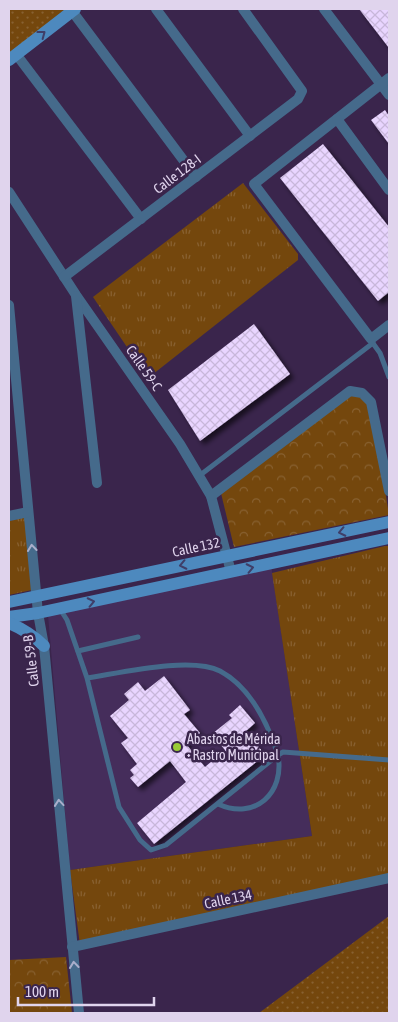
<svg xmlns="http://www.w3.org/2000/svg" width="398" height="1022" font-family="'Asap Condensed',sans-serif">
  <defs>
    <pattern id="grass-tufts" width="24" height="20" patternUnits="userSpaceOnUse" patternTransform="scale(1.25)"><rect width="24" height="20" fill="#74470d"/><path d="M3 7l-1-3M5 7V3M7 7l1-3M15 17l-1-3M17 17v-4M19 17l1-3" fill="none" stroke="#886131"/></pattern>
    <pattern id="forest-crowns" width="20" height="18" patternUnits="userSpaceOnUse" patternTransform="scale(1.25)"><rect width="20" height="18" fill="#74470d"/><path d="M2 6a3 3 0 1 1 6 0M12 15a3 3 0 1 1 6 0" fill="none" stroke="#886131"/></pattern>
    <pattern id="park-dots" width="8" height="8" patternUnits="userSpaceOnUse" patternTransform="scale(1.25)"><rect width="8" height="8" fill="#74470d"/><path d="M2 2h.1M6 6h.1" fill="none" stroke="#886131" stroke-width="1.8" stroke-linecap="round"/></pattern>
    <pattern id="building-cross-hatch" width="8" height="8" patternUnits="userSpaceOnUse" patternTransform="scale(1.25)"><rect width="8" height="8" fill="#e9d5ff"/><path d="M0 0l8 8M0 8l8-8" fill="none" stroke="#c8b7da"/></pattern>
    <filter id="shadow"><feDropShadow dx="4" dy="4" stdDeviation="2.5" flood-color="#0009"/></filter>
  </defs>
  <rect width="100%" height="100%" fill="#3a254c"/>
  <path fill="#452d5b" d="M271,565L312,836L70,870L48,615Z"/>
  <g fill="url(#grass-tufts)">
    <path d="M243,183L298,254V260L148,378L93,297Z"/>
    <path d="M26,517L32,590L9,595V521Z"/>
    <path d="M385,546H389V878L80,945L70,870L312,836L272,573Z"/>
  </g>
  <g fill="url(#forest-crowns)">
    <path d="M350,391L371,402L389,515L234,547L220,489Z"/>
    <path d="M66,957L72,1013H9V960Z"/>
  </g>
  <g fill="url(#park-dots)">
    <path d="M9,9H67L9,54Z"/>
    <path d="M389,916V1013H259Z"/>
  </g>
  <g fill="url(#building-cross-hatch)" filter="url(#shadow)">
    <path d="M359,9H389V48Z"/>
    <path d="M385,110L389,116V144L371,120Z"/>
    <path d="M323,144L389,227V292L378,301L280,178Z"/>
    <path d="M254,324L290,374L200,441L168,390Z"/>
    <path d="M164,676L190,710L184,714L200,733L186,744L205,767L225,750L212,734L232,718L229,715L240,705L255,723L246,731L265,755L154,844L137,823L186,782L170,761L138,787L130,778L134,775L130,770L137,764L121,743L128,738L110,716L129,700L124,694L138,682L145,691Z"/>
  </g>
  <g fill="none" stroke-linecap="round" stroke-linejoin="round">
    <g stroke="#456a8b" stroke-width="5">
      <path d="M372,342L380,353L389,377"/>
      <path d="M199,476L373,343"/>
      <path d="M60,609L67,620L87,678C120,673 191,656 220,671C250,687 268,724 278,755L166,845L151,850L140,840L119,807L87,678"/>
      <path d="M78,651L138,637"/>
      <path d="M218,804C255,821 285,793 278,755L283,752L389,760"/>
    </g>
    <g stroke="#456a8b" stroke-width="10">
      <path d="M156,9L250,136"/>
      <path d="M324,9L389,95"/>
      <path d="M72,11L196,177"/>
      <path d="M16,54L141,219"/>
      <path d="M389,78L254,184L371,339L389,325"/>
      <path d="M337,119L389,190"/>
      <path d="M9,192L76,295L180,444L211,496L231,572"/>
      <path d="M64,277L298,99L302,91L243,9"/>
      <path d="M76,296L97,483"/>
      <path d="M9,305L38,613L44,646L79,1013"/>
      <path d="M211,496L350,391L362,393L371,402L389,491"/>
      <path d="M9,516L28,512"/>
      <path d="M72,947L389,878"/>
    </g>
    <g stroke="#4d89be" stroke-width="12">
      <path d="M9,60L75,9"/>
      <path d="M9,602L389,522"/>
      <path d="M9,617L38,613L389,538"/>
      <path d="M9,623C23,629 33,635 44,646"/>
    </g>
  </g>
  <defs><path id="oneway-chevron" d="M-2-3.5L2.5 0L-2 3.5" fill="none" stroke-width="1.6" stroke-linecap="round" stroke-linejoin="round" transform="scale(1.25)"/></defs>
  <g stroke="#3f3e68">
    <use href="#oneway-chevron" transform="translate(42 34) rotate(-37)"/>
    <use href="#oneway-chevron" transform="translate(342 532) rotate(168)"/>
    <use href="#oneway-chevron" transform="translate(183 565) rotate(168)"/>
    <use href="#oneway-chevron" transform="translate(250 568) rotate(-12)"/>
    <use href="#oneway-chevron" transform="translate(91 602) rotate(-12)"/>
  </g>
  <g stroke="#aaafcb">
    <use href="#oneway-chevron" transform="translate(32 548) rotate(-96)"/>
    <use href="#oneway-chevron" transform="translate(59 803) rotate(-95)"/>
    <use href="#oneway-chevron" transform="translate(74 965) rotate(-96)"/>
  </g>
  <circle fill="#99cb36" stroke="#3a254c" stroke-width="2" cx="177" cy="747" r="5"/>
  <g text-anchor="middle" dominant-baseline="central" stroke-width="5" stroke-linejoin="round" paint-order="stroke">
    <g font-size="14" fill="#e0d4ed" stroke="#3a254c">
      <text transform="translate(177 174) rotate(-37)">Calle 128-I</text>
      <text transform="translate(144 368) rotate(55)">Calle 59-C</text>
      <text transform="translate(196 547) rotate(-12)">Calle 132</text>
      <text transform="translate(31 661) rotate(-97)">Calle 59-B</text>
      <text transform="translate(228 899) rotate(-12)">Calle 134</text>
    </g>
    <g font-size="14" fill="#e0d4ed" stroke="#3a254c" text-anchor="start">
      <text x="187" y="739">Abastos de Mérida<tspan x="187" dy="16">- Rastro Municipal</tspan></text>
    </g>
  </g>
  <rect width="398" height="1022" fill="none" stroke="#e0d4ed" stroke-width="20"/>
  <path d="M18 997v8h136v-8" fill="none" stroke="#e0d4ed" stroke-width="2.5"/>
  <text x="25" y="997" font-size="15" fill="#e0d4ed" stroke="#3a254c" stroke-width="4" paint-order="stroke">100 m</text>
</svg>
